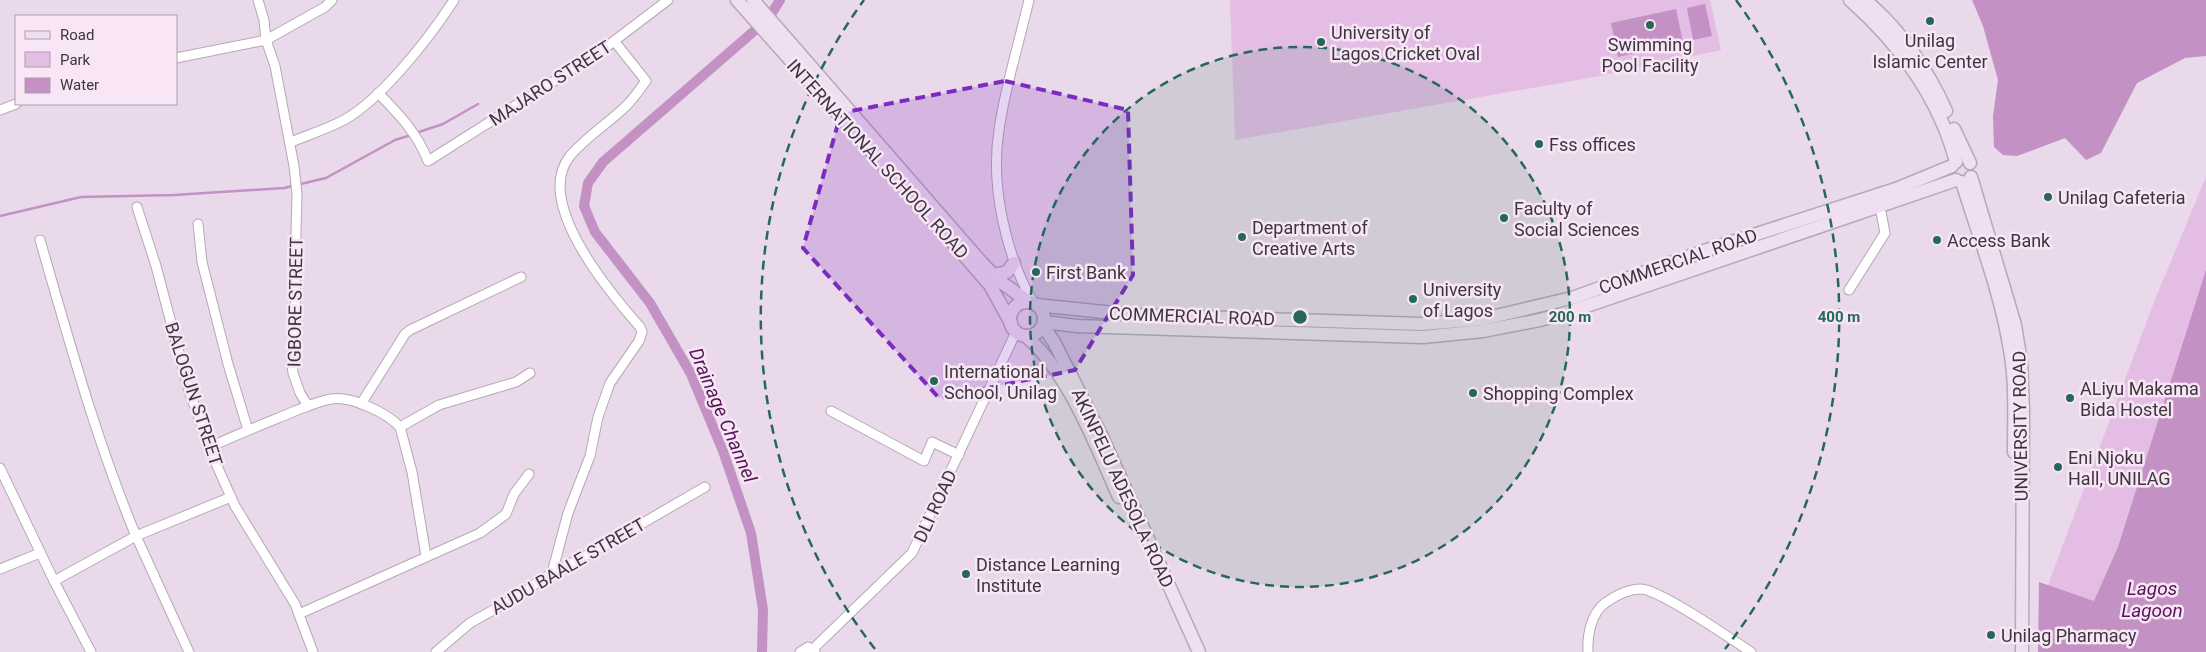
<svg xmlns="http://www.w3.org/2000/svg" width="2206" height="652" font-family="Roboto,sans-serif">
  <rect width="100%" height="100%" fill="#ead9ea"/>
  <g fill="#e4bde4">
    <path d="M1230,0H1710L1721,50L1595,77L1235,140Z"/>
    <path d="M2206,177V652L2043,598L2154,302Z"/>
  </g>
  <g fill="#c391c4">
    <path d="M1972,0H2206V56L2185,58L2137,83L2101,153L2086,160L2065,138L2017,156L2003,155L1994,147L1993,116L1998,80L1983,26Z"/>
    <path d="M1705,4L1712,36L1693,40L1687,8Z"/>
    <path d="M1676,9L1683,42L1618,57L1611,23Z"/>
    <path d="M2206,270V652H2038L2039,582L2094,601L2118,547Z"/>
  </g>
  <g fill="none" stroke-linecap="round" stroke-linejoin="round">
    <g stroke="#c391c4" stroke-width="2.5">
      <path d="M416,133L443,124L478,104"/>
      <path d="M0,216L81,197L174,195L284,188L326,178L395,140L411,135"/>
    </g>
    <path stroke="#c391c4" stroke-width="10" d="M762,652L763,610L751,533L723,451L691,374L650,303L595,232L584,206L588,183L603,162L768,19L780,0"/>
    <defs>
      <g id="street">
        <path d="M258,0L264,20L266,40L275,66L294,166L297,194L295,271L296,330L291,355L293,373L300,393L308,406"/>
        <path d="M1029,0C1019,43 1005,87 999,130C990,186 1006,256 1034,304"/>
        <path d="M176,58L266,40L325,7L332,0"/>
        <path d="M378,93C399,114 417,133 428,161L597,54L668,0"/>
        <path d="M0,110L16,104"/>
        <path d="M291,142C308,135 327,129 344,120C382,99 430,37 454,0"/>
        <path d="M137,207L156,266L189,391L217,466L235,506L295,604L313,652"/>
        <path d="M198,224L202,262L228,364L248,430"/>
        <path d="M40,240C69,340 96,440 136,536L231,497"/>
        <path d="M1849,290L1885,233L1880,207"/>
        <path d="M361,404L405,334L410,330L521,277"/>
        <path d="M831,411L924,461L932,442L959,455"/>
        <path d="M400,427L439,405L516,382L530,373"/>
        <path d="M210,447C238,434 266,423 295,411C306,407 319,401 331,399C351,396 386,412 400,427L412,472L426,556"/>
        <path d="M0,468L54,581L136,536L189,652"/>
        <path d="M0,569L40,553"/>
        <path d="M552,573L568,513L590,456L598,417L610,383L639,341L642,332L640,327C610,293 533,202 570,156C587,136 609,123 627,105C634,98 640,89 646,81L615,42"/>
        <path d="M54,581L91,652"/>
        <path d="M299,614L480,533L506,514L514,494L529,474"/>
        <path d="M813,649L912,553L1016,332"/>
        <path d="M436,652L470,623L513,599L552,573L591,553L705,487"/>
        <path d="M800,652L808,647L815,652"/>
        <path d="M1588,652C1587,635 1591,614 1605,603C1615,596 1629,589 1641,589C1661,590 1731,639 1751,652"/>
      </g>
      <g id="secondary">
        <path d="M737,0L977,270L990,285L1011,323"/>
        <path d="M753,0L981,262L998,280L1029,302"/>
        <path d="M1850,0C1899,43 1939,98 1956,162"/>
        <path d="M1865,0C1900,29 1928,70 1946,111"/>
        <path d="M1954,129L1970,163"/>
        <path d="M1971,177L2015,325L2021,362L2023,410L2022,652"/>
        <path d="M1962,182C1979,237 2001,293 2010,350C2016,383 2014,419 2014,452"/>
        <path d="M994,275L1007,272L1014,263"/>
        <circle cx="1027" cy="319" r="17"/>
        <path d="M1037,305L1133,315L1422,324L1483,319L1572,298L1704,251L1896,189L1952,166"/>
        <path d="M1044,322L1077,326L1423,337L1483,331L1540,320L1569,312L1956,180"/>
        <path d="M1043,326L1054,342L1102,437L1199,652"/>
        <path d="M1026,336C1070,375 1095,444 1119,497"/>
      </g>
    </defs>
    <use href="#street" stroke="#b7a7b7" stroke-width="11"/>
    <use href="#secondary" stroke="#b7a7b7" stroke-width="15"/>
    <use href="#street" stroke="#fff" stroke-width="9"/>
    <use href="#secondary" stroke="#efdff0" stroke-width="12"/>
  </g>
  <path fill="#7b2cbf" fill-opacity="0.2" stroke="#7b2cbf" stroke-width="4" stroke-dasharray="10 6" stroke-linejoin="round" d="M1005,81L1128,110L1133,275L1075,370L939,398L803,248L841,113Z"/>
  <circle cx="1300" cy="317" r="270" fill="#25685a" fill-opacity=".12"/>
  <g fill="none" stroke="#25685a" stroke-width="2.5" stroke-dasharray="9 6">
    <circle cx="1300" cy="317" r="270"/>
    <path d="M875 649A539 539 0 0 1 864 0M1736 0A539 539 0 0 1 1725 649"/>
  </g>
  <g fill="#25685a" stroke="#f8e6f7" stroke-width="2">
    <circle cx="1930" cy="21" r="5"/>
    <circle cx="1650" cy="25" r="5"/>
    <circle cx="1321" cy="42" r="5"/>
    <circle cx="1539" cy="144" r="5"/>
    <circle cx="2048" cy="197" r="5"/>
    <circle cx="1504" cy="218" r="5"/>
    <circle cx="1242" cy="237" r="5"/>
    <circle cx="1937" cy="240" r="5"/>
    <circle cx="1036" cy="272" r="5"/>
    <circle cx="1413" cy="299" r="5"/>
    <circle cx="934" cy="381" r="5"/>
    <circle cx="1473" cy="393" r="5"/>
    <circle cx="2070" cy="398" r="5"/>
    <circle cx="2058" cy="467" r="5"/>
    <circle cx="966" cy="574" r="5"/>
    <circle cx="1991" cy="635" r="5"/>
  </g>
  <g text-anchor="middle" dominant-baseline="central" stroke-width="5" stroke-linejoin="round" paint-order="stroke">
    <g font-size="18" fill="#3d363d" stroke="#f8e6f7" text-anchor="start">
      <text x="1331" y="32">University of<tspan x="1331" dy="21">Lagos Cricket Oval</tspan></text>
      <text x="1930" y="40" text-anchor="middle">Unilag<tspan x="1930" dy="21">Islamic Center</tspan></text>
      <text x="1650" y="44" text-anchor="middle">Swimming<tspan x="1650" dy="21">Pool Facility</tspan></text>
      <text x="1549" y="144">Fss offices</text>
      <text x="2058" y="197">Unilag Cafeteria</text>
      <text x="1514" y="208">Faculty of<tspan x="1514" dy="21">Social Sciences</tspan></text>
      <text x="1252" y="227">Department of<tspan x="1252" dy="21">Creative Arts</tspan></text>
      <text x="1947" y="240">Access Bank</text>
      <text x="1046" y="272">First Bank</text>
      <text x="1423" y="289">University<tspan x="1423" dy="21">of Lagos</tspan></text>
      <text x="944" y="371">International<tspan x="944" dy="21">School, Unilag</tspan></text>
      <text x="2080" y="388">ALiyu Makama<tspan x="2080" dy="21">Bida Hostel</tspan></text>
      <text x="1483" y="393">Shopping Complex</text>
      <text x="2068" y="457">Eni Njoku<tspan x="2068" dy="21">Hall, UNILAG</tspan></text>
      <text x="976" y="564">Distance Learning<tspan x="976" dy="21">Institute</tspan></text>
      <text x="2001" y="635">Unilag Pharmacy</text>
    </g>
    <g font-size="18" fill="#3d363d" stroke="#f8e6f7">
      <text transform="translate(550 83) rotate(-33)">MAJARO STREET</text>
      <text transform="translate(878 159) rotate(48)">INTERNATIONAL SCHOOL ROAD</text>
      <text transform="translate(1678 261) rotate(-19)">COMMERCIAL ROAD</text>
      <text transform="translate(295 302) rotate(-89)">IGBORE STREET</text>
      <text transform="translate(1192 316) rotate(2)">COMMERCIAL ROAD</text>
      <text transform="translate(194 394) rotate(72)">BALOGUN STREET</text>
      <text transform="translate(2020 426) rotate(-91)">UNIVERSITY ROAD</text>
      <text transform="translate(1123 488) rotate(65)">AKINPELU ADESOLA ROAD</text>
      <text transform="translate(935 506) rotate(-65)">DLI ROAD</text>
      <text transform="translate(568 566) rotate(-30)">AUDU BAALE STREET</text>
    </g>
    <g font-size="19" font-style="italic" fill="#521655" stroke="#f8e6f7">
      <text transform="translate(723 415) rotate(67)">Drainage Channel</text>
      <text x="2152" y="588">Lagos<tspan x="2152" dy="22">Lagoon</tspan></text>
    </g>
  </g>
  <circle cx="1300" cy="317" r="8" fill="#25685a" stroke="#f8e6f7" stroke-width="2.5"/>
  <g font-size="15" text-anchor="middle" font-weight="bold" fill="#25685a" stroke="#f8e6f7" stroke-width="5" stroke-linejoin="round" paint-order="stroke">
    <text x="1570" y="322">200 m</text>
    <text x="1839" y="322">400 m</text>
  </g>
  <rect x="15" y="15" width="162" height="90" fill="#f8e6f7" stroke="#ada0ad"/>
  <rect x="25" y="31" width="25" height="8" fill="#efdff0" stroke="#ada0ad"/>
  <text x="60" y="40" font-size="15" fill="#3d363d">Road</text>
  <rect x="25" y="52" width="25" height="15" fill="#e4bde4" stroke="#ada0ad"/>
  <text x="60" y="65" font-size="15" fill="#3d363d">Park</text>
  <rect x="25" y="78" width="25" height="15" fill="#c391c4" stroke="#ada0ad"/>
  <text x="60" y="90" font-size="15" fill="#3d363d">Water</text>
</svg>
